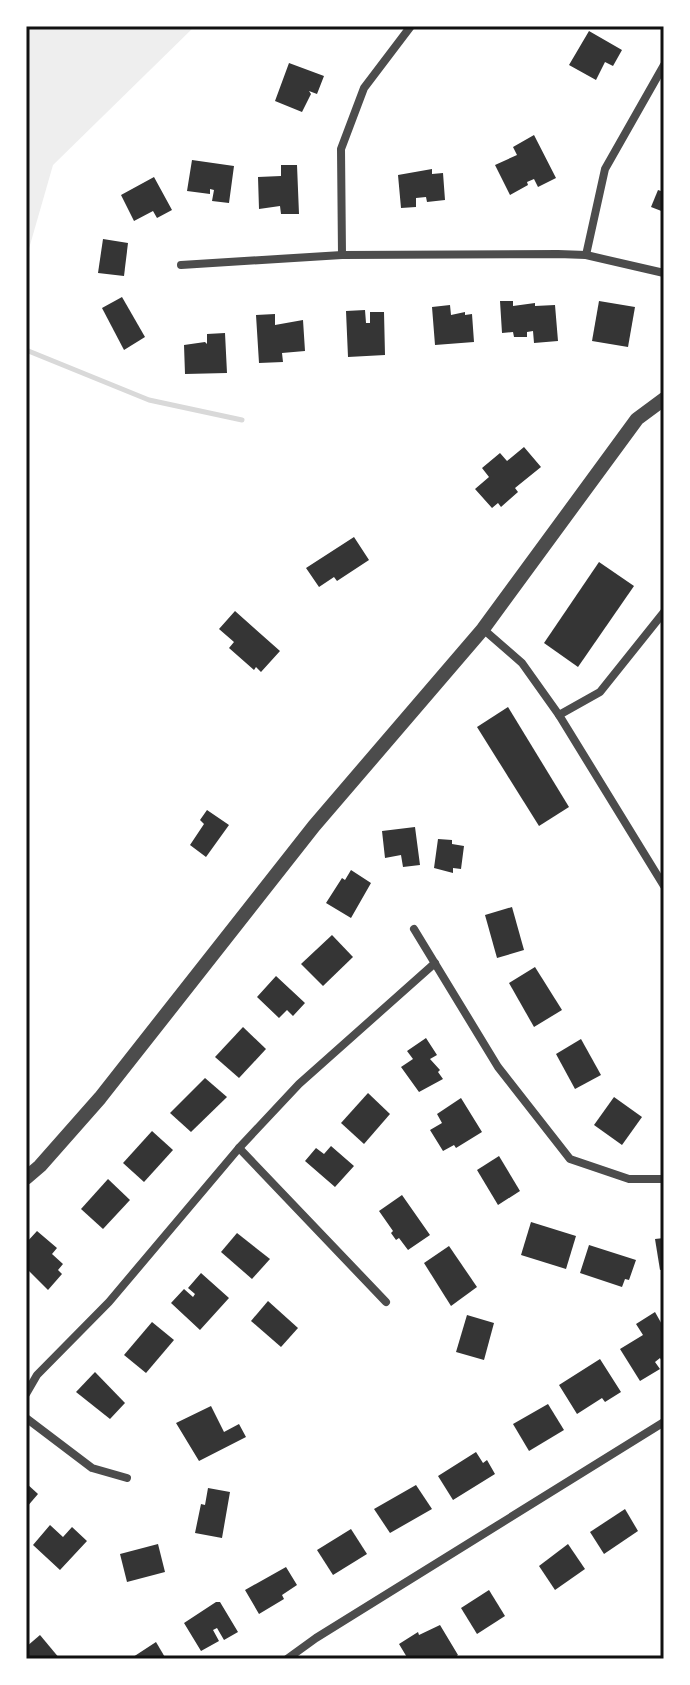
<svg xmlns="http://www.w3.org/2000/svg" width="690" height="1685" font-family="Karla,sans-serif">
  <rect width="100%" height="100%" fill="#fff"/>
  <path fill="#eee" d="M26,26H195L53,165L26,259Z"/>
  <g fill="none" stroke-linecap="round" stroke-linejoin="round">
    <path stroke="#d9d9d9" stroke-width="5" d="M26,350L149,400L242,420"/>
  </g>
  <g fill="#353535">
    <path d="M589,31L622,50L613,66L605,62L596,80L569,65Z"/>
    <path d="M289,63L324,76L317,94L309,91L311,94L302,112L275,101Z"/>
    <path d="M534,135L556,178L538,187L534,179L527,182L528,185L510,195L495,165L517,155L513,147Z"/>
    <path d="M192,160L234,166L229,203L212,201L214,190L210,189V194L187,191Z"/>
    <path d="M281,165H297L299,214H281L280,206L259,209L258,177L281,176Z"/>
    <path d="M432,169V174L443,173L445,200L427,202L426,197L416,198V207L401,208L398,175Z"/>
    <path d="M154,177L172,210L157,218L153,211L134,221L121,195Z"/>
    <path d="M658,190L664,192V212L651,207Z"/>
    <path d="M103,239L128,243L124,276L98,273Z"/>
    <path d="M122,297L145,337L124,350L102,308Z"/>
    <path d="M500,301H513V306L535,303V306L555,305L558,341L534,343L533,331L527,332V337H514L513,332L502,333Z"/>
    <path d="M599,301L635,307L628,347L592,341Z"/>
    <path d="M450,305L451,315L465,312V315L472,314L474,342L435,345L432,307Z"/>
    <path d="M365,310L366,323H370V312H384L385,355L348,357L346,311Z"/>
    <path d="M275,314V325L303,320L305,351L282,353L283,362L259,363L256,315Z"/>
    <path d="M225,333L227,373L185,374L184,345L205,342L207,344V334Z"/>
    <path d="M524,447L541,467L515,488L518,492L501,507L498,503L492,508L475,489L489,477L482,468L500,453L507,461Z"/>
    <path d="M354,537L369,560L337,581L334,577L319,587L306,568Z"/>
    <path d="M599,562L634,586L578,667L544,643Z"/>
    <path d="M235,611L280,651L261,672L256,667L254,670L229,648L234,642L219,629Z"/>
    <path d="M508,707L569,807L539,826L477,727Z"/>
    <path d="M207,810L229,825L206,857L190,845L204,824L200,820Z"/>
    <path d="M415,827L420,865L403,867L401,855L385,858L382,831Z"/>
    <path d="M438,839L452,840V844L464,846L461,869L453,868V873L434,868Z"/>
    <path d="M351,870L371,883L351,918L326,903L342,878L345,880Z"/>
    <path d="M512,907L524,950L497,958L485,915Z"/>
    <path d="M332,935L353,957L323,986L301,964Z"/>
    <path d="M535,967L562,1010L534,1027L509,983Z"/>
    <path d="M276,976L305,1003L293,1016L287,1010L279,1018L257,997Z"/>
    <path d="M243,1027L266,1049L239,1078L215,1057Z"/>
    <path d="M426,1038L437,1055L430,1059L440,1070L438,1072L443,1079L419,1092L401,1067L413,1059L407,1051Z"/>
    <path d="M581,1039L601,1075L575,1089L556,1054Z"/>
    <path d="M205,1078L227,1097L191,1132L170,1113Z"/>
    <path d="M368,1093L390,1114L364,1144L341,1123Z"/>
    <path d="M614,1097L642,1117L622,1145L594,1125Z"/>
    <path d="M461,1098L482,1132L456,1148L454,1145L443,1151L430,1130L442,1123L437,1114Z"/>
    <path d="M152,1131L173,1150L144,1182L123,1163Z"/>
    <path d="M331,1146L354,1166L335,1187L305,1161L316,1148L324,1154Z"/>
    <path d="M499,1156L520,1191L498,1205L477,1170Z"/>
    <path d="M108,1179L130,1200L103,1229L81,1209Z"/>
    <path d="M402,1195L430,1235L408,1250L399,1238L396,1240L391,1233L393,1231L379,1211Z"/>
    <path d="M531,1222L576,1236L566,1269L521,1255Z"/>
    <path d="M37,1231L57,1248L52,1254L63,1264L58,1270L62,1274L48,1290L26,1268V1243Z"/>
    <path d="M237,1233L270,1259L252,1279L221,1252Z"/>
    <path d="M664,1238V1269L660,1270L655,1239Z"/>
    <path d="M589,1245L636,1260L629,1280L625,1279L622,1287L580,1273Z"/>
    <path d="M449,1246L477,1287L451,1306L424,1263Z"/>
    <path d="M201,1273L229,1298L200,1330L171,1303L184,1289L193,1297L195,1294L188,1288Z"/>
    <path d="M268,1301L298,1328L281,1347L251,1321Z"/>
    <path d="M655,1312L664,1328V1365L660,1358L655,1362L660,1369L640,1381L620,1349L643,1335L636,1324Z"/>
    <path d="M467,1315L494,1323L484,1360L456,1352Z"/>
    <path d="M152,1322L174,1340L146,1373L124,1355Z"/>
    <path d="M600,1359L621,1392L605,1402L602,1398L577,1414L559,1385Z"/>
    <path d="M95,1372L125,1403L110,1419L76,1392Z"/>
    <path d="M548,1404L564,1430L529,1451L513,1424Z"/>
    <path d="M211,1406L224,1432L239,1424L246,1437L199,1461L176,1423Z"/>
    <path d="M476,1452L483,1463L487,1460L495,1474L453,1500L438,1476Z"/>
    <path d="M26,1483L38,1494L26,1508Z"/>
    <path d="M416,1485L432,1509L390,1533L374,1509Z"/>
    <path d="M208,1488L230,1492L222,1538L195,1533L201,1504L205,1505Z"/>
    <path d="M625,1509L638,1531L604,1554L590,1532Z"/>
    <path d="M50,1525L63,1537L72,1527L87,1541L60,1570L33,1545Z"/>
    <path d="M351,1529L367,1554L333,1575L317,1550Z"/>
    <path d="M158,1544L165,1572L127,1582L120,1554Z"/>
    <path d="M568,1544L585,1569L555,1590L539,1566Z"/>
    <path d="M286,1567L297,1585L282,1595L284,1599L259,1614L245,1590Z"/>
    <path d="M489,1590L505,1616L477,1634L461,1608Z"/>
    <path d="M216,1602H220L238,1632L224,1640L217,1628L213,1630L219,1641L201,1651L184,1623Z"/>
    <path d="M440,1625L458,1655L453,1659H408L399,1644L418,1632L419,1635Z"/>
    <path d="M40,1635L60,1659H26V1647Z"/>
    <path d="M156,1642L166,1659H130Z"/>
  </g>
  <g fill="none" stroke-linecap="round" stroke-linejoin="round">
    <g stroke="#4c4c4c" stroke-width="8">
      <path d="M342,255L341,149L364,88L411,26"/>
      <path d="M586,255L605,169L664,65"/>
      <path d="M181,265L342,255L558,254L586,255L664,273"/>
      <path d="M483,629L522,663L559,715L664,886"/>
      <path d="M559,715L600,692L664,612"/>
      <path d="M414,929L498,1067L570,1159L629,1179H664"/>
      <path d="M239,1148L386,1302"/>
      <path d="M26,1394L37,1375L109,1302L239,1148L299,1084L435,963"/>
      <path d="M26,1418L92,1468L127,1478"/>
      <path d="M287,1659L316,1638L664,1422"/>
    </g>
    <path stroke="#4c4c4c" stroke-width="14" d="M26,1178L40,1166L100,1098L314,826L483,629L637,419L664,399"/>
  </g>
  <rect width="690" height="1685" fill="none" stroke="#ffffff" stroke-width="56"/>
  <rect x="28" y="28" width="634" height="1629" fill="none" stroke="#111" stroke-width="3"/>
</svg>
